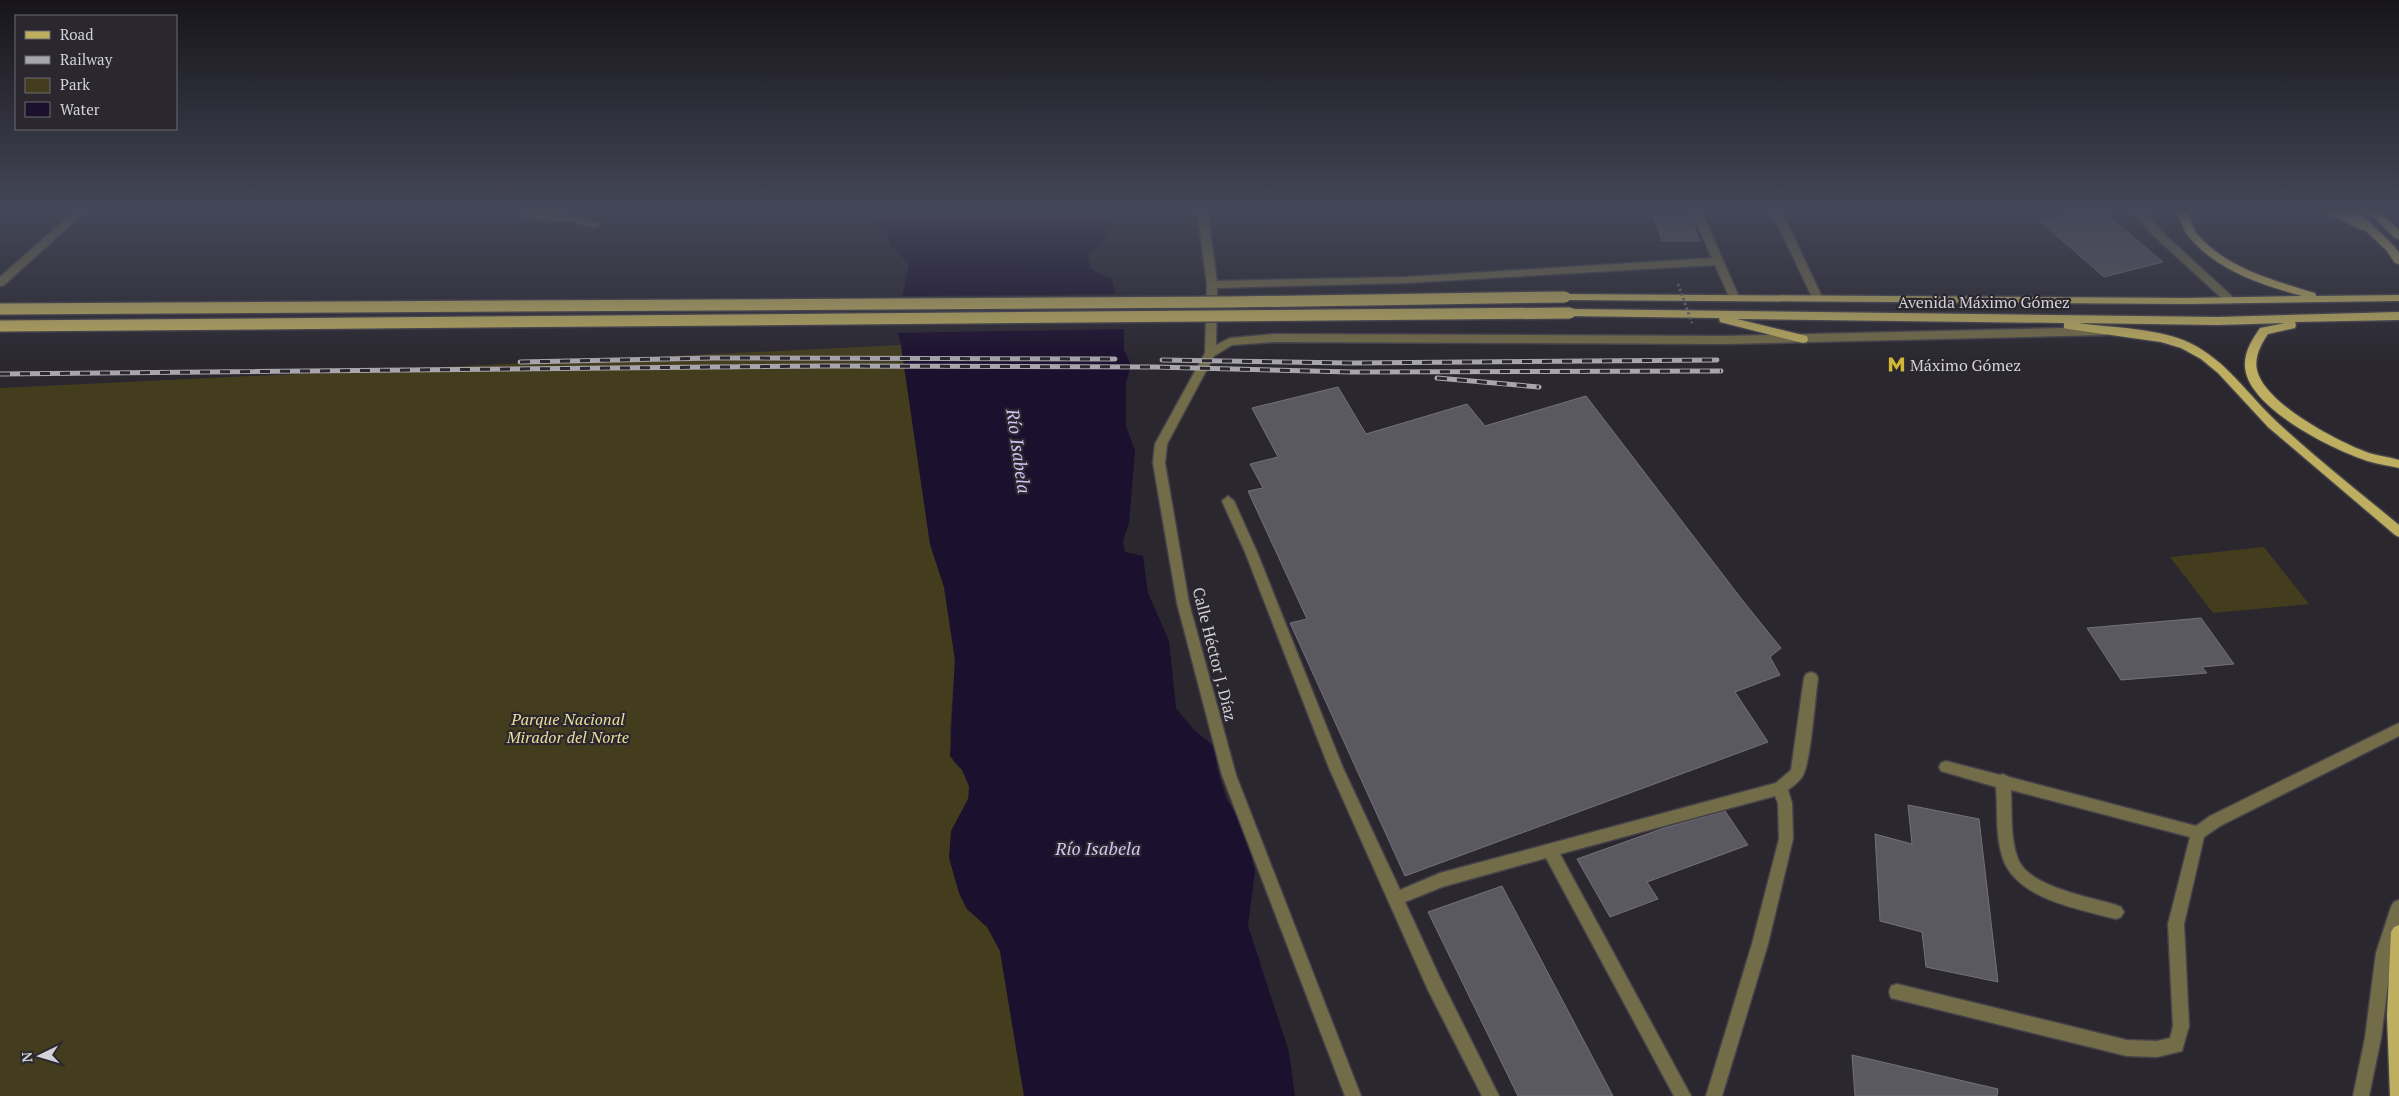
<svg xmlns="http://www.w3.org/2000/svg" width="2399" height="1096" font-family="'PT Serif',serif">
  <rect width="100%" height="100%" fill="#2a272f"/>
  <g fill="#433d1e">
    <path d="M901,345L930,544L944,587L955,660L950,732L953,761L962,770L969,786L959,893L967,909L987,927L1000,951L1024,1096H0V388Z"/>
    <path d="M2264,547L2309,604L2213,613L2170,557Z"/>
  </g>
  <path fill="#1b102e" d="M872,210H1104L1110,220L1112,229L1088,256L1090,268L1104,276L1111,277L1124,330V350L1131,365L1126,383V426L1135,451L1129,523L1123,541L1125,552L1143,556L1148,593L1169,641L1176,708L1193,729L1216,748L1217,768L1226,798L1245,829L1255,871L1248,926L1289,1052L1295,1096H1024L1000,951L987,927L967,909L959,893L949,858L951,831L969,797V786L962,770L950,756L955,660L944,587L930,544L901,345L896,328L909,264L892,247L887,234L876,225Z"/>
  <path fill="#2a272f" d="M1118,294L1126,329L895,333L893,328L900,296Z"/>
  <g fill="#5a5861" stroke="#74717b">
    <path d="M2089,210H2101L2163,262L2104,277L2040,221Z"/>
    <path d="M1654,216H1690L1700,241H1662Z"/>
    <path d="M1338,387L1366,434L1467,404L1485,426L1586,396L1743,601L1781,648L1770,657L1780,675L1735,692L1768,742L1405,876L1290,623L1307,619L1248,491L1263,488L1250,464L1278,457L1252,408Z"/>
    <path d="M2201,618L2234,664L2202,667L2207,673L2121,680L2087,628Z"/>
    <path d="M1908,805L1979,819L1998,982L1926,967L1922,932L1880,921L1875,834L1912,844Z"/>
    <path d="M1725,811L1748,845L1647,882L1658,899L1610,917L1577,859L1664,828Z"/>
    <path d="M1502,886L1613,1096H1518L1428,912Z"/>
    <path d="M1852,1055L1998,1089L1997,1096H1855Z"/>
  </g>
  <g fill="none" stroke-linecap="round" stroke-linejoin="round">
    <defs>
      <g id="minor">
        <path d="M76,210H87L4,285L0,286V277Z"/>
        <path d="M511,210L573,216L599,223L600,225L595,228L573,222L532,219Z"/>
        <path d="M1197,210H1207L1217,281L1405,277L1712,258L1691,210H1701L1739,297L1734,300L1730,299L1715,265L1405,283L1217,288L1216,345L1230,338L1275,334L1725,336L2106,327L2111,331L2106,335L1725,344L1275,342L1232,345L1214,356L1167,444L1165,463L1189,603L1236,775L1361,1096H1345L1222,775L1177,603L1153,463L1155,444L1205,353L1207,285Z"/>
        <path d="M1771,210H1781L1822,297L1821,299L1817,300L1812,297Z"/>
        <path d="M2131,210H2142L2161,231L2235,299V303H2227L2153,235Z"/>
        <path d="M1228,496L1234,501L1257,552L1343,768L1400,890L1440,873L1776,783L1791,770L1804,678L1806,674L1811,672L1816,674L1818,678C1815,697 1811,764 1802,777C1799,782 1793,786 1788,790L1792,803L1793,839L1768,944L1722,1096H1706L1752,944L1779,839L1778,803L1775,796L1560,854L1691,1096H1674L1546,858L1442,887L1405,902L1440,978L1499,1096H1482L1428,990L1329,768L1245,552L1222,501Z"/>
        <path d="M2399,723V736L2220,826L2204,837L2184,924L2189,1026L2182,1051L2157,1057L2127,1056L1891,998L1889,992L1891,986L1897,984L2127,1040L2157,1041L2170,1038L2173,1026L2168,924L2190,837L2011,790C2012,812 2010,838 2018,859C2029,887 2090,897 2116,905L2121,907L2124,912L2121,917L2116,919C2079,909 2017,899 2003,859C1995,836 1998,810 1996,787L1941,771L1939,767L1941,763L1946,761L2000,775L2003,774L2009,777L2196,826L2210,816Z"/>
        <path d="M2399,900V931L2392,953L2381,1038L2369,1096H2353L2365,1038L2376,953L2391,907L2394,902Z"/>
      </g>
      <g id="major">
        <path d="M2179,210H2189L2188,214C2191,220 2193,230 2198,235C2226,268 2275,281 2315,293L2316,296L2399,295V301L2187,304L1565,300L1560,297L1565,294L2187,298L2302,296C2262,285 2218,271 2190,238C2184,232 2181,222 2178,214Z"/>
        <path d="M2322,210H2336L2355,219L2346,210H2357L2395,247L2399,253V264L2395,263L2387,251L2365,230L2359,229Z"/>
        <path d="M2367,210H2378L2399,230V239L2395,238Z"/>
        <path d="M1570,309L2218,317L2399,312V320L2295,322L2296,325L2295,328L2268,334C2261,344 2254,357 2257,370C2264,403 2338,442 2369,453C2379,456 2389,457 2399,460V468C2387,465 2374,464 2362,459C2328,447 2248,407 2245,367C2244,352 2252,340 2260,328L2285,323L2218,325L2079,323C2113,328 2159,328 2190,343C2227,361 2248,395 2277,422C2316,458 2358,491 2399,525V537L2395,535L2268,427L2218,373L2201,359L2181,348L2161,342L2068,329L2064,328V323L1737,319L1807,336L1808,339L1807,342L1803,343L1720,322L1719,318L1566,316L1565,313Z"/>
        <path d="M2399,925V1096H2390L2387,1016L2391,932L2394,927Z"/>
      </g>
    </defs>
    <use href="#minor" stroke="#45424a" stroke-width="3"/>
    <use href="#major" stroke="#45424a" stroke-width="3"/>
    <use href="#minor" fill="#736c48" fill-rule="evenodd"/>
    <use href="#major" fill="#beae60" fill-rule="evenodd"/>
    <defs>
      <g id="rail">
        <path d="M1162,360L1350,363L1717,360"/>
        <path d="M520,362L714,358L1115,359"/>
        <path d="M0,374L826,366L1155,367L1352,372L1721,371"/>
        <path d="M1437,378L1539,387"/>
      </g>
    </defs>
    <use href="#rail" stroke="#a8a6ac" stroke-width="5"/>
    <use href="#rail" stroke="#2a272f" stroke-width="3" stroke-dasharray="10" stroke-linecap="butt"/>
    <defs>
      <g id="major-bridge">
        <path d="M0,309L1230,302L1565,297"/>
        <path d="M0,326L1570,313"/>
      </g>
    </defs>
    <use href="#major-bridge" stroke="#45424a" stroke-width="14" stroke-linecap="butt"/>
    <path stroke="#6c6a71" stroke-width="3" stroke-dasharray="2.5 2.5" stroke-linecap="butt" d="M1678,284L1692,323"/>
    <use href="#major-bridge" stroke="#beae60" stroke-width="11"/>
  </g>
  <linearGradient id="sky" x2="0" y2="1"><stop stop-color="#17151a"/><stop offset="0.58" stop-color="#444758"/><stop offset="1" stop-color="#444758" stop-opacity="0"/></linearGradient>
  <rect width="2399" height="364" fill="url(#sky)"/>
  <defs>
    <symbol id="metro-bare" viewBox="-9 -9 18 18"><path d="M-5.5 5V-5H-3L0 0L3-5H5.5V5H3V-.5L0 4L-3-.5V5Z" fill="#d0b736" stroke="#2a272f" stroke-width="2.5" paint-order="stroke"/></symbol>
  </defs>
  <g fill-rule="evenodd">
    <use href="#metro-bare" x="1884" y="352" width="25" height="25"/>
  </g>
  <g text-anchor="middle" dominant-baseline="central" stroke-width="4.5" stroke-linejoin="round" paint-order="stroke">
    <g font-size="16" fill="#d2d1d6" stroke="#2a272f">
      <text x="1984" y="302">Avenida Máximo Gómez</text>
      <text transform="translate(1215 654) rotate(76)">Calle Héctor J. Díaz</text>
    </g>
    <g font-size="16" fill="#d2d1d6" stroke="#2a272f" text-anchor="start">
      <text x="1910" y="365">Máximo Gómez</text>
    </g>
    <g font-size="16" font-style="italic" fill="#eddf9b" stroke="#2a272f">
      <text x="568" y="719">Parque Nacional<tspan x="568" dy="18">Mirador del Norte</tspan></text>
    </g>
    <g font-size="18" font-style="italic" fill="#d4c4f6" stroke="#2a272f">
      <text transform="translate(1019 451) rotate(82)">Río Isabela</text>
      <text x="1098" y="848">Río Isabela</text>
    </g>
  </g>
  <rect x="15" y="15" width="162" height="115" fill="#2a272f" stroke="#6d6b72"/>
  <rect x="25" y="31" width="25" height="8" fill="#beae60" stroke="#6d6b72"/>
  <text x="60" y="40" font-size="15" fill="#d2d1d6">Road</text>
  <rect x="25" y="56" width="25" height="8" fill="#a8a6ac" stroke="#6d6b72"/>
  <text x="60" y="65" font-size="15" fill="#d2d1d6">Railway</text>
  <rect x="25" y="78" width="25" height="15" fill="#433d1e" stroke="#6d6b72"/>
  <text x="60" y="90" font-size="15" fill="#d2d1d6">Park</text>
  <rect x="25" y="102" width="25" height="15" fill="#1b102e" stroke="#6d6b72"/>
  <text x="60" y="115" font-size="15" fill="#d2d1d6">Water</text>
  <g transform="translate(40 1056) rotate(265)" stroke="#2a272f" stroke-width="4" paint-order="stroke">
  <path d="M0-4L9 19L0 12L-9 19Z" fill="#d2d1d6"/>
  <text y="-8" font-size="14" font-weight="bold" text-anchor="middle" fill="#d2d1d6">N</text>
  </g>
</svg>
